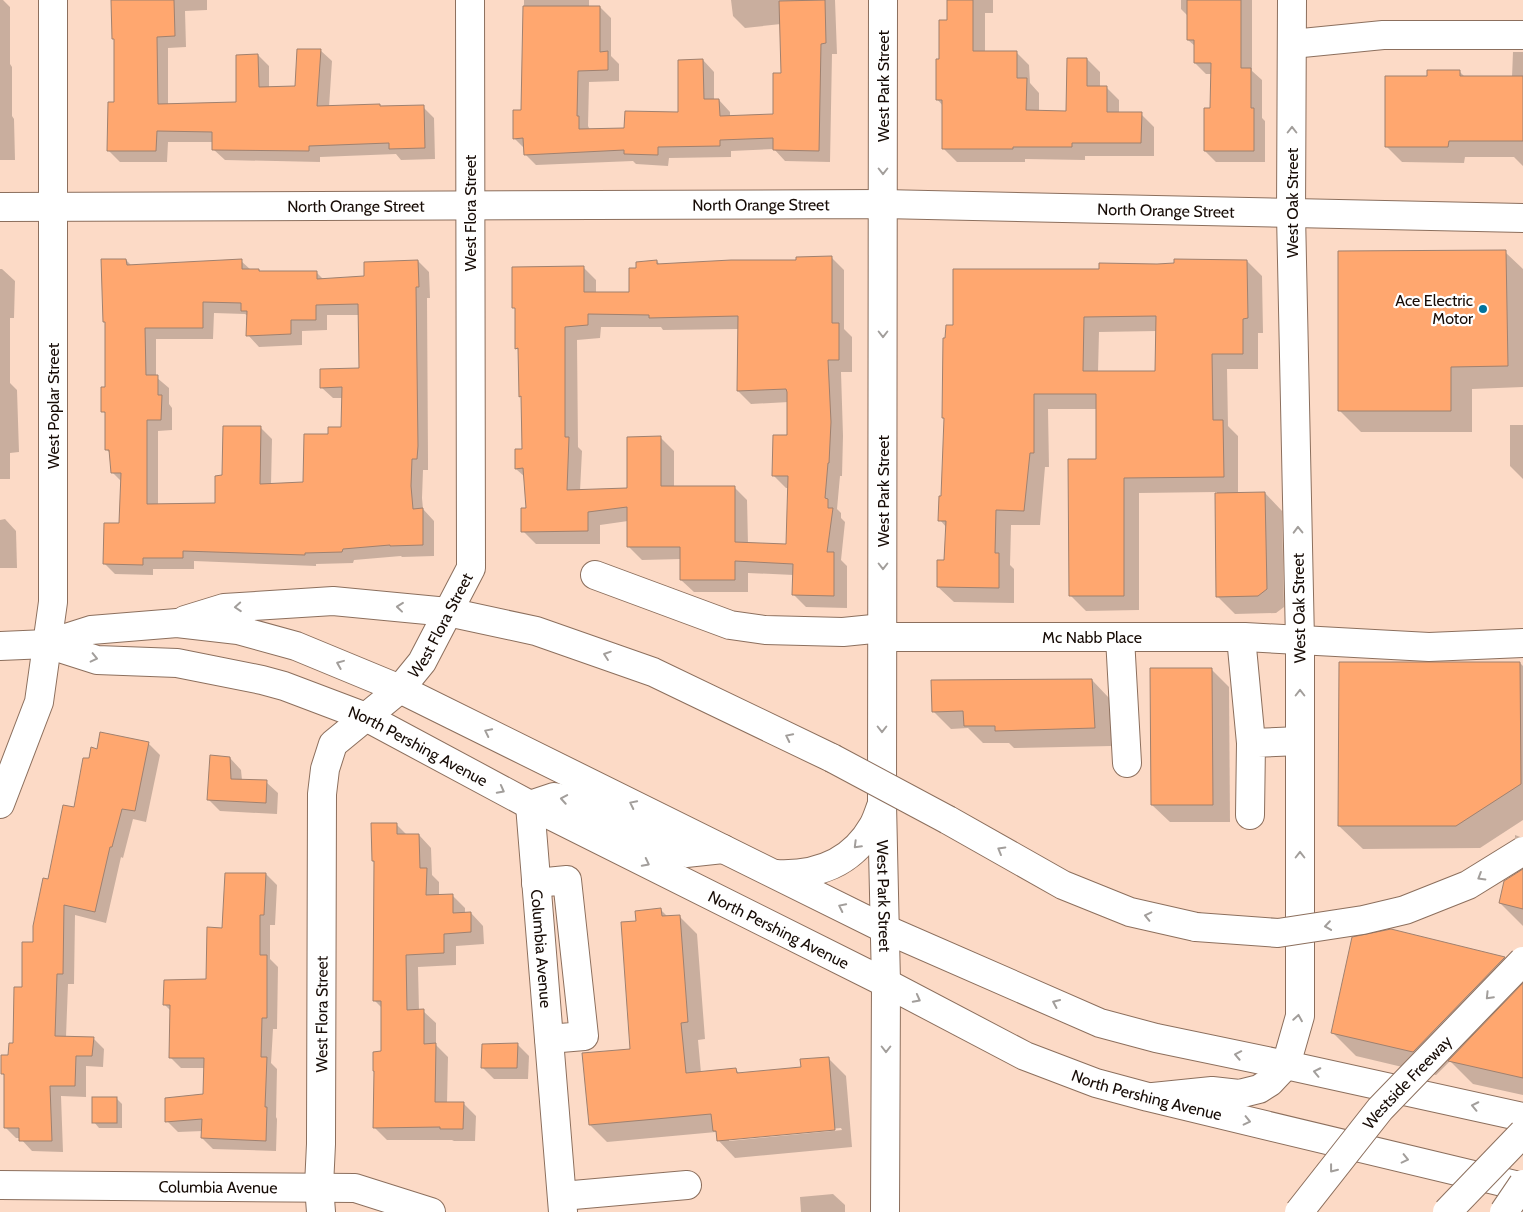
<svg xmlns="http://www.w3.org/2000/svg" width="1523" height="1212" font-family="Cabin,sans-serif">
  <rect width="100%" height="100%" fill="#fcdac6"/>
  <g fill="#0003" fill-rule="evenodd">
    <path d="M0,0H3L10,7V64L12,67V116L14,119L15,160H0Z"/>
    <path d="M113,0H207V10L185,11L186,47L168,48V105L237,104L258,55L269,66V88L296,87L320,50L332,61L329,107H423L434,118L435,159L401,160L396,154L320,157V162L225,160L213,149V142H168L167,162H120L109,151L115,103V40L114,39Z"/>
    <path d="M524,0H589V7H600L611,18V56L619,64V81L589,82L588,126L590,130L625,129L680,113L703,60L714,72V100H719L730,112V117L774,115L782,74L781,24L745,28L733,16L731,0H835L837,54H832L830,162L785,161L774,149L731,151V157L669,158L668,166L636,164L633,161L536,165L525,154V149L514,138L523,111Z"/>
    <path d="M948,0H993V13H985V52H1016L1029,65L1030,83L1039,93V112H1068L1087,59L1100,72V87H1106L1119,100V114H1141L1154,127V156H1085V160L1025,159V162H957L944,149L943,106L937,99L940,61L948,21Z"/>
    <path d="M1181,0H1252V71L1262,80V118L1265,121V162H1216L1205,151L1212,110V74H1206L1195,63V46L1188,40V16L1181,9Z"/>
    <path d="M1513,52H1523V166L1514,157H1465L1464,163L1402,162L1386,146L1428,77L1459,71L1465,77H1512Z"/>
    <path d="M1505,252L1523,269V387L1472,389V432H1361L1339,410Z"/>
    <path d="M831,257L844,270V329L852,337V372H841L843,436L842,476H840L837,509L841,513V518L845,522L841,560L847,566V608L806,607L793,594L794,575L748,573V592H694L681,580V559L642,560L629,547L628,521L600,525V544H536L523,531L527,509L525,477L516,469L524,450L520,351L516,348V310L514,307L583,267L596,280V293H630L638,270L657,261L660,265L797,261ZM601,327H661L663,330L739,329L738,391L751,404L789,402L788,436L773,475L786,488H789L787,546L748,544L747,500L734,487H674V451L661,438L628,489L580,491L582,451L578,447L577,340L600,338Z"/>
    <path d="M126,260L132,266L241,261L251,270H259L261,272H316L324,280L366,278L418,261L429,272L430,298H427L428,458V470H423L422,498L423,509L434,521V556L402,557L401,556L354,560L353,563L316,564V566L194,561V569H153V575L115,574L104,563L120,525L122,482L112,472L111,454L106,449V414L103,411L106,388L107,324L104,321ZM214,313L245,314L248,316V335L259,347L302,345V331L327,330V315H359L361,369L321,387L333,398H343L342,428L305,483L271,485L272,439L261,428L223,477L216,505H158V431L172,430V408L169,404V388L156,377V339H213Z"/>
    <path d="M1247,261L1262,276L1263,333H1258V369H1227L1228,426L1238,436V494L1265,493L1282,511L1284,607L1276,613L1235,614L1217,596V492L1139,493V610L1086,611L1070,595L1098,460L1097,409H1048L1049,467H1045L1040,525H1011L1010,565L1014,569V603L954,602L938,587L945,561L947,528L940,520L942,497L945,420L943,418L946,339L954,327L1100,270L1157,265ZM1157,331L1156,372H1098L1099,332Z"/>
    <path d="M0,269H2L15,281L14,318H10V383L17,390L19,452L10,453V479H0Z"/>
    <path d="M1510,425H1523V479L1510,466Z"/>
    <path d="M5,519L16,531L17,568H0V520Z"/>
    <path d="M1520,663L1523,666V820L1480,848L1363,849L1339,826Z"/>
    <path d="M1211,669L1229,687L1230,822H1170L1152,805Z"/>
    <path d="M1092,680L1109,698L1112,746L1014,748L1009,743H983L968,728L951,729L933,711Z"/>
    <path d="M148,743L160,755L146,822L133,819L123,858L121,857L106,923L75,915L74,984H68L66,1037L93,1038L104,1049L103,1067L86,1066V1097L61,1096L63,1152L32,1151L20,1138H16L5,1127V1076L2,1073L14,1044L23,988L49,880L75,808L90,759L98,750Z"/>
    <path d="M230,758L241,770L242,780L266,782L278,793L277,814L220,811L208,799Z"/>
    <path d="M396,824L407,835H419L431,848L432,875L439,882V896L452,895L465,908V914L471,913L483,926L484,944L456,946V965L418,967L419,1011H423L436,1023V1045L448,1057L447,1103L464,1104L476,1116L475,1141H454L452,1140H387L375,1128L382,1052V1008L374,1000L375,863L373,861Z"/>
    <path d="M1515,835L1523,838V847L1515,838Z"/>
    <path d="M1523,871V926L1500,903Z"/>
    <path d="M266,874L277,885L275,925H270V959L278,967L277,1029H273L271,1063L277,1069L276,1117L277,1119L276,1151L213,1149L202,1138L203,1131L178,1132L167,1121L204,1095L205,1068H181L170,1057L171,1011L165,1005L207,981L224,929L226,875Z"/>
    <path d="M661,910L668,917L679,916L697,934L705,1039L698,1040L701,1073L735,1069L740,1074L802,1068L828,1058L846,1076L852,1147L735,1158L718,1140L716,1132L607,1142L590,1125L632,1050L638,922ZM841,1128L842,1130L729,1141V1138Z"/>
    <path d="M1391,931L1505,958L1523,976V1095L1473,1084L1450,1061L1436,1075L1356,1056L1333,1033Z"/>
    <path d="M517,1044L529,1056L528,1079H494L482,1067Z"/>
    <path d="M117,1099L122,1104V1128H99L94,1122Z"/>
    <path d="M833,1194L845,1205V1212H801L800,1197Z"/>
  </g>
  <g fill="#ffa76f" stroke="#a0816f" fill-rule="evenodd">
    <path d="M111,0H174L175,36L157,37L158,104L236,102V55L258,54L259,87L295,86L297,49H321L317,106L380,104V106L424,105L425,148L389,149V143L309,146V151L212,150V132L157,131L156,151H107L108,102H114V39H112Z"/>
    <path d="M825,0L826,43L821,44L819,151L773,150V138L720,140V146L658,147V155L624,154V150L524,155L523,138L513,139V110H521L523,6H600V52L608,51V70L578,71L577,116H579V129L624,128L625,111L678,112V60L703,59L704,99H719L720,116L773,114V73H781L779,1Z"/>
    <path d="M947,0H973V51H1017V78H1027L1026,110L1066,111L1067,58H1087V86H1107V112H1142L1141,143H1072V147H1013V149H942V100H936V59H939V20H947Z"/>
    <path d="M1187,0H1241V68H1251V108H1254V151H1204V108H1210L1211,63H1194V40H1187Z"/>
    <path d="M1427,70H1460V76H1523V141H1449L1448,147H1385V76H1427Z"/>
    <path d="M1506,250L1508,366L1451,367V411H1338V251Z"/>
    <path d="M832,256V323H839V360H828L831,422L829,463H828L825,498L828,499V508H833L827,552H834V596L792,595L793,564L735,561V580H680V547H627V507L588,512V531L521,532V508H526L523,468L515,469V449H522L521,396L519,397L518,348L515,349V308H512V267L584,266V292H629V268H636V262L657,260V264L731,260H796V257ZM588,314L649,315V318L738,316L737,391L786,389L787,392V435H773L772,476H788L786,544L735,542V486H661V436L627,437V488L567,490L569,437H565V327L588,325Z"/>
    <path d="M101,259H126L127,265L242,259V269H259V271H317V279L364,276V262L418,260L419,287H416L418,446L417,459H412L411,486L413,509L423,508V545L390,546V545L343,549L342,552L305,553V555L183,551V558H143V565L103,564L104,523H119L121,473H111L109,450H105V412H101V387H105V322H103ZM203,302L241,303V311H247L246,336L291,334V320H316V305L358,304L359,368L320,369V388L342,387L341,427H328V434H304L303,482L260,484L261,426H223L222,475L215,476V503L147,504V420H161L162,395H158V375H146L145,328H203Z"/>
    <path d="M1174,259L1247,260L1248,318L1243,319V354H1212L1213,420H1223L1224,477L1124,478V596H1069L1068,459H1096V394H1034V453H1030L1024,511L996,510L995,553H999V588L937,587V560H944L946,521H938L939,496H941L944,418H942L943,338H945L946,325H953V269H1099V263L1157,264L1174,263ZM1156,316L1155,371H1083L1084,317Z"/>
    <path d="M1265,492L1267,589L1258,596L1216,597L1215,493Z"/>
    <path d="M1339,662H1520L1521,784L1456,826H1338Z"/>
    <path d="M1150,668H1212L1213,805H1151Z"/>
    <path d="M1092,679L1095,728L995,731V726H964L963,711L932,712L931,680Z"/>
    <path d="M100,732L149,742L135,811L122,809L112,847H110L95,912L64,905L63,974H57L55,1036L94,1037L92,1056H76L75,1086H50L52,1141H19V1128H4V1074H1V1055H8L9,1043H13L14,987H22V942H33V926L43,878L48,879L63,805L74,807L83,758H89L91,747L97,749Z"/>
    <path d="M210,755L230,757L231,779L267,780L266,803L207,800Z"/>
    <path d="M371,823H397V834H419L420,868H427L426,895L453,894V913L471,912V932L444,934V953L406,955L407,1010L424,1009V1044L436,1043L435,1102H464L463,1129H440V1127L373,1128L374,1071H373V1052L381,1051V1001H373L374,861H372Z"/>
    <path d="M1523,869V909L1499,903L1504,881Z"/>
    <path d="M225,873H266L264,915H260V955H267V1018H262L261,1057H267L265,1107H267L266,1141L201,1138L202,1119L165,1122V1098L203,1094L204,1058H169L170,1005H163L164,980L206,979L207,927L222,928Z"/>
    <path d="M661,908L662,916L680,915L688,1022L681,1023L686,1073L736,1068L737,1073L801,1067L800,1059L829,1057L835,1130L717,1141L716,1131H713L711,1114L589,1125L582,1053L630,1049L621,922L636,921L635,911Z"/>
    <path d="M1391,929L1505,957L1413,1052L1331,1033L1352,937Z"/>
    <path d="M1523,983V1078L1448,1061Z"/>
    <path d="M518,1043L517,1068H481L482,1044Z"/>
    <rect x="92" y="1097" width="25" height="26"/>
  </g>
  <g fill="none" stroke-linecap="round" stroke-linejoin="round">
    <defs>
      <g id="minor">
        <path id="s1" d="M883,0L882,804L886,983"/>
        <path d="M1292,44L1383,35H1523"/>
        <path id="s2" d="M0,207L883,204L1523,218"/>
        <path d="M595,575L730,625L765,630L843,632L883,628"/>
        <path id="s3" d="M883,637H1245L1429,647L1523,643"/>
        <path d="M1241,637L1251,743"/>
        <path d="M1120,638L1127,763"/>
        <path d="M0,804L39,702L53,602V0"/>
        <path id="s4" d="M530,805L563,1212"/>
        <path d="M1250,815L1251,743L1300,741"/>
        <path d="M536,883L567,880L584,1036L549,1039"/>
        <path d="M1153,1097L1212,1091L1239,1094L1259,1089L1270,1082L1286,1065L1300,1016V641L1291,214L1292,0"/>
        <path id="s5" d="M0,1185L355,1188L431,1212"/>
        <path d="M562,1196L687,1185"/>
        <path id="s6" d="M321,1212L319,1186L321,1144L322,794L325,769L333,744L400,689L422,662L471,568L470,0"/>
      </g>
      <g id="major">
        <path d="M185,620L224,608L333,601L448,612"/>
        <path id="s7" d="M47,644L97,660L177,663L262,680L284,686L366,717L530,805L886,983L1025,1056L1096,1083L1148,1097L1523,1187"/>
        <path d="M0,646L47,644L91,630L177,623L238,630L296,646L400,689L885,929L1100,1023L1156,1038L1286,1065L1523,1117"/>
        <path d="M530,805L554,797L580,802L686,853L723,849"/>
        <path d="M776,874C817,876 852,863 873,826C877,819 879,811 882,804"/>
      </g>
      <g id="highway">
        <path d="M448,612L536,631L653,672L832,758"/>
        <path d="M948,820L1063,885L1130,912L1196,927"/>
        <path d="M885,1212L886,983"/>
      </g>
    </defs>
    <use href="#minor" stroke="#8c6f5d" stroke-width="30"/>
    <use href="#major" stroke="#8c6f5d" stroke-width="30"/>
    <use href="#highway" stroke="#8c6f5d" stroke-width="30"/>
    <use href="#minor" stroke="#fff" stroke-width="28"/>
    <use href="#major" stroke="#fff" stroke-width="28"/>
    <use href="#highway" stroke="#fff" stroke-width="28"/>
    <defs>
      <g id="highway-bridge">
        <path d="M832,758L948,820"/>
        <path d="M1196,927L1278,933L1363,920L1405,910L1468,885L1523,851"/>
        <path id="s8" d="M1299,1212L1380,1109L1523,961"/>
        <path d="M1447,1212L1523,1133"/>
        <path d="M1504,1212L1523,1184"/>
      </g>
    </defs>
    <use href="#highway-bridge" stroke="#8c6f5d" stroke-width="30" stroke-linecap="butt"/>
    <use href="#highway-bridge" stroke="#fff" stroke-width="28"/>
  </g>
  <defs><path id="oneway-chevron" d="M-2-3.5L2.5 0L-2 3.5" fill="none" stroke-width="1.6" stroke-linecap="round" stroke-linejoin="round" transform="scale(1.25)"/></defs>
  <g stroke="#a29e9b">
    <use href="#oneway-chevron" transform="translate(1292 130) rotate(-90)"/>
    <use href="#oneway-chevron" transform="translate(883 171) rotate(90)"/>
    <use href="#oneway-chevron" transform="translate(883 334) rotate(90)"/>
    <use href="#oneway-chevron" transform="translate(1298 530) rotate(-91)"/>
    <use href="#oneway-chevron" transform="translate(883 566) rotate(90)"/>
    <use href="#oneway-chevron" transform="translate(238 607) rotate(176)"/>
    <use href="#oneway-chevron" transform="translate(400 607) rotate(-174)"/>
    <use href="#oneway-chevron" transform="translate(607 655) rotate(-161)"/>
    <use href="#oneway-chevron" transform="translate(94 658) rotate(13)"/>
    <use href="#oneway-chevron" transform="translate(340 664) rotate(-158)"/>
    <use href="#oneway-chevron" transform="translate(1300 693) rotate(-90)"/>
    <use href="#oneway-chevron" transform="translate(882 729) rotate(90)"/>
    <use href="#oneway-chevron" transform="translate(488 732) rotate(-154)"/>
    <use href="#oneway-chevron" transform="translate(789 737) rotate(-154)"/>
    <use href="#oneway-chevron" transform="translate(501 790) rotate(28)"/>
    <use href="#oneway-chevron" transform="translate(564 799) rotate(-170)"/>
    <use href="#oneway-chevron" transform="translate(633 804) rotate(-154)"/>
    <use href="#oneway-chevron" transform="translate(857 845) rotate(135)"/>
    <use href="#oneway-chevron" transform="translate(1001 850) rotate(-150)"/>
    <use href="#oneway-chevron" transform="translate(1300 855) rotate(-90)"/>
    <use href="#oneway-chevron" transform="translate(646 863) rotate(27)"/>
    <use href="#oneway-chevron" transform="translate(1481 877) rotate(149)"/>
    <use href="#oneway-chevron" transform="translate(842 907) rotate(-154)"/>
    <use href="#oneway-chevron" transform="translate(1148 916) rotate(-167)"/>
    <use href="#oneway-chevron" transform="translate(1328 926) rotate(172)"/>
    <use href="#oneway-chevron" transform="translate(1489 996) rotate(134)"/>
    <use href="#oneway-chevron" transform="translate(917 999) rotate(28)"/>
    <use href="#oneway-chevron" transform="translate(1056 1003) rotate(-156)"/>
    <use href="#oneway-chevron" transform="translate(1298 1018) rotate(-81)"/>
    <use href="#oneway-chevron" transform="translate(886 1049) rotate(90)"/>
    <use href="#oneway-chevron" transform="translate(1238 1055) rotate(-169)"/>
    <use href="#oneway-chevron" transform="translate(1317 1072) rotate(-168)"/>
    <use href="#oneway-chevron" transform="translate(1475 1106) rotate(-168)"/>
    <use href="#oneway-chevron" transform="translate(1247 1121) rotate(13)"/>
    <use href="#oneway-chevron" transform="translate(1405 1159) rotate(13)"/>
    <use href="#oneway-chevron" transform="translate(1333 1169) rotate(128)"/>
  </g>
  <circle fill="#00739d" stroke="#fff" stroke-width="2" cx="1483" cy="309" r="5"/>
  <g text-anchor="middle" dominant-baseline="central" stroke-width="4.5" stroke-linejoin="round" paint-order="stroke">
    <g font-size="16" fill="#170c06" stroke="#fff">
      <text transform="translate(883 86) rotate(-90)">West Park Street</text>
      <text transform="translate(1292 203) rotate(-90)">West Oak Street</text>
      <text stroke="none"><textPath href="#s2" startOffset="761">North Orange Street</textPath></text>
      <text stroke="none"><textPath href="#s2" startOffset="356">North Orange Street</textPath></text>
      <text stroke="none"><textPath href="#s2" startOffset="1166">North Orange Street</textPath></text>
      <text transform="translate(470 213) rotate(-90)">West Flora Street</text>
      <text transform="translate(53 406) rotate(-90)">West Poplar Street</text>
      <text transform="translate(883 491) rotate(-90)">West Park Street</text>
      <text transform="translate(1299 608) rotate(-91)">West Oak Street</text>
      <text stroke="none"><textPath href="#s6" startOffset="632">West Flora Street</textPath></text>
      <text stroke="none"><textPath href="#s3" startOffset="209">Mc Nabb Place</textPath></text>
      <text stroke="none"><textPath href="#s7" startOffset="389">North Pershing Avenue</textPath></text>
      <text stroke="none"><textPath href="#s1" startOffset="896">West Park Street</textPath></text>
      <text stroke="none"><textPath href="#s7" startOffset="794">North Pershing Avenue</textPath></text>
      <text stroke="none"><textPath href="#s4" startOffset="144">Columbia Avenue</textPath></text>
      <text stroke="none"><textPath href="#s6" startOffset="198">West Flora Street</textPath></text>
      <text stroke="none"><textPath href="#s8" startOffset="169">Westside Freeway</textPath></text>
      <text stroke="none"><textPath href="#s7" startOffset="1199">North Pershing Avenue</textPath></text>
      <text stroke="none"><textPath href="#s5" startOffset="218">Columbia Avenue</textPath></text>
    </g>
    <g font-size="16" fill="#170c06" stroke="#fff" text-anchor="end">
      <text x="1473" y="300">Ace Electric<tspan x="1473" dy="18">Motor</tspan></text>
    </g>
  </g>
</svg>
